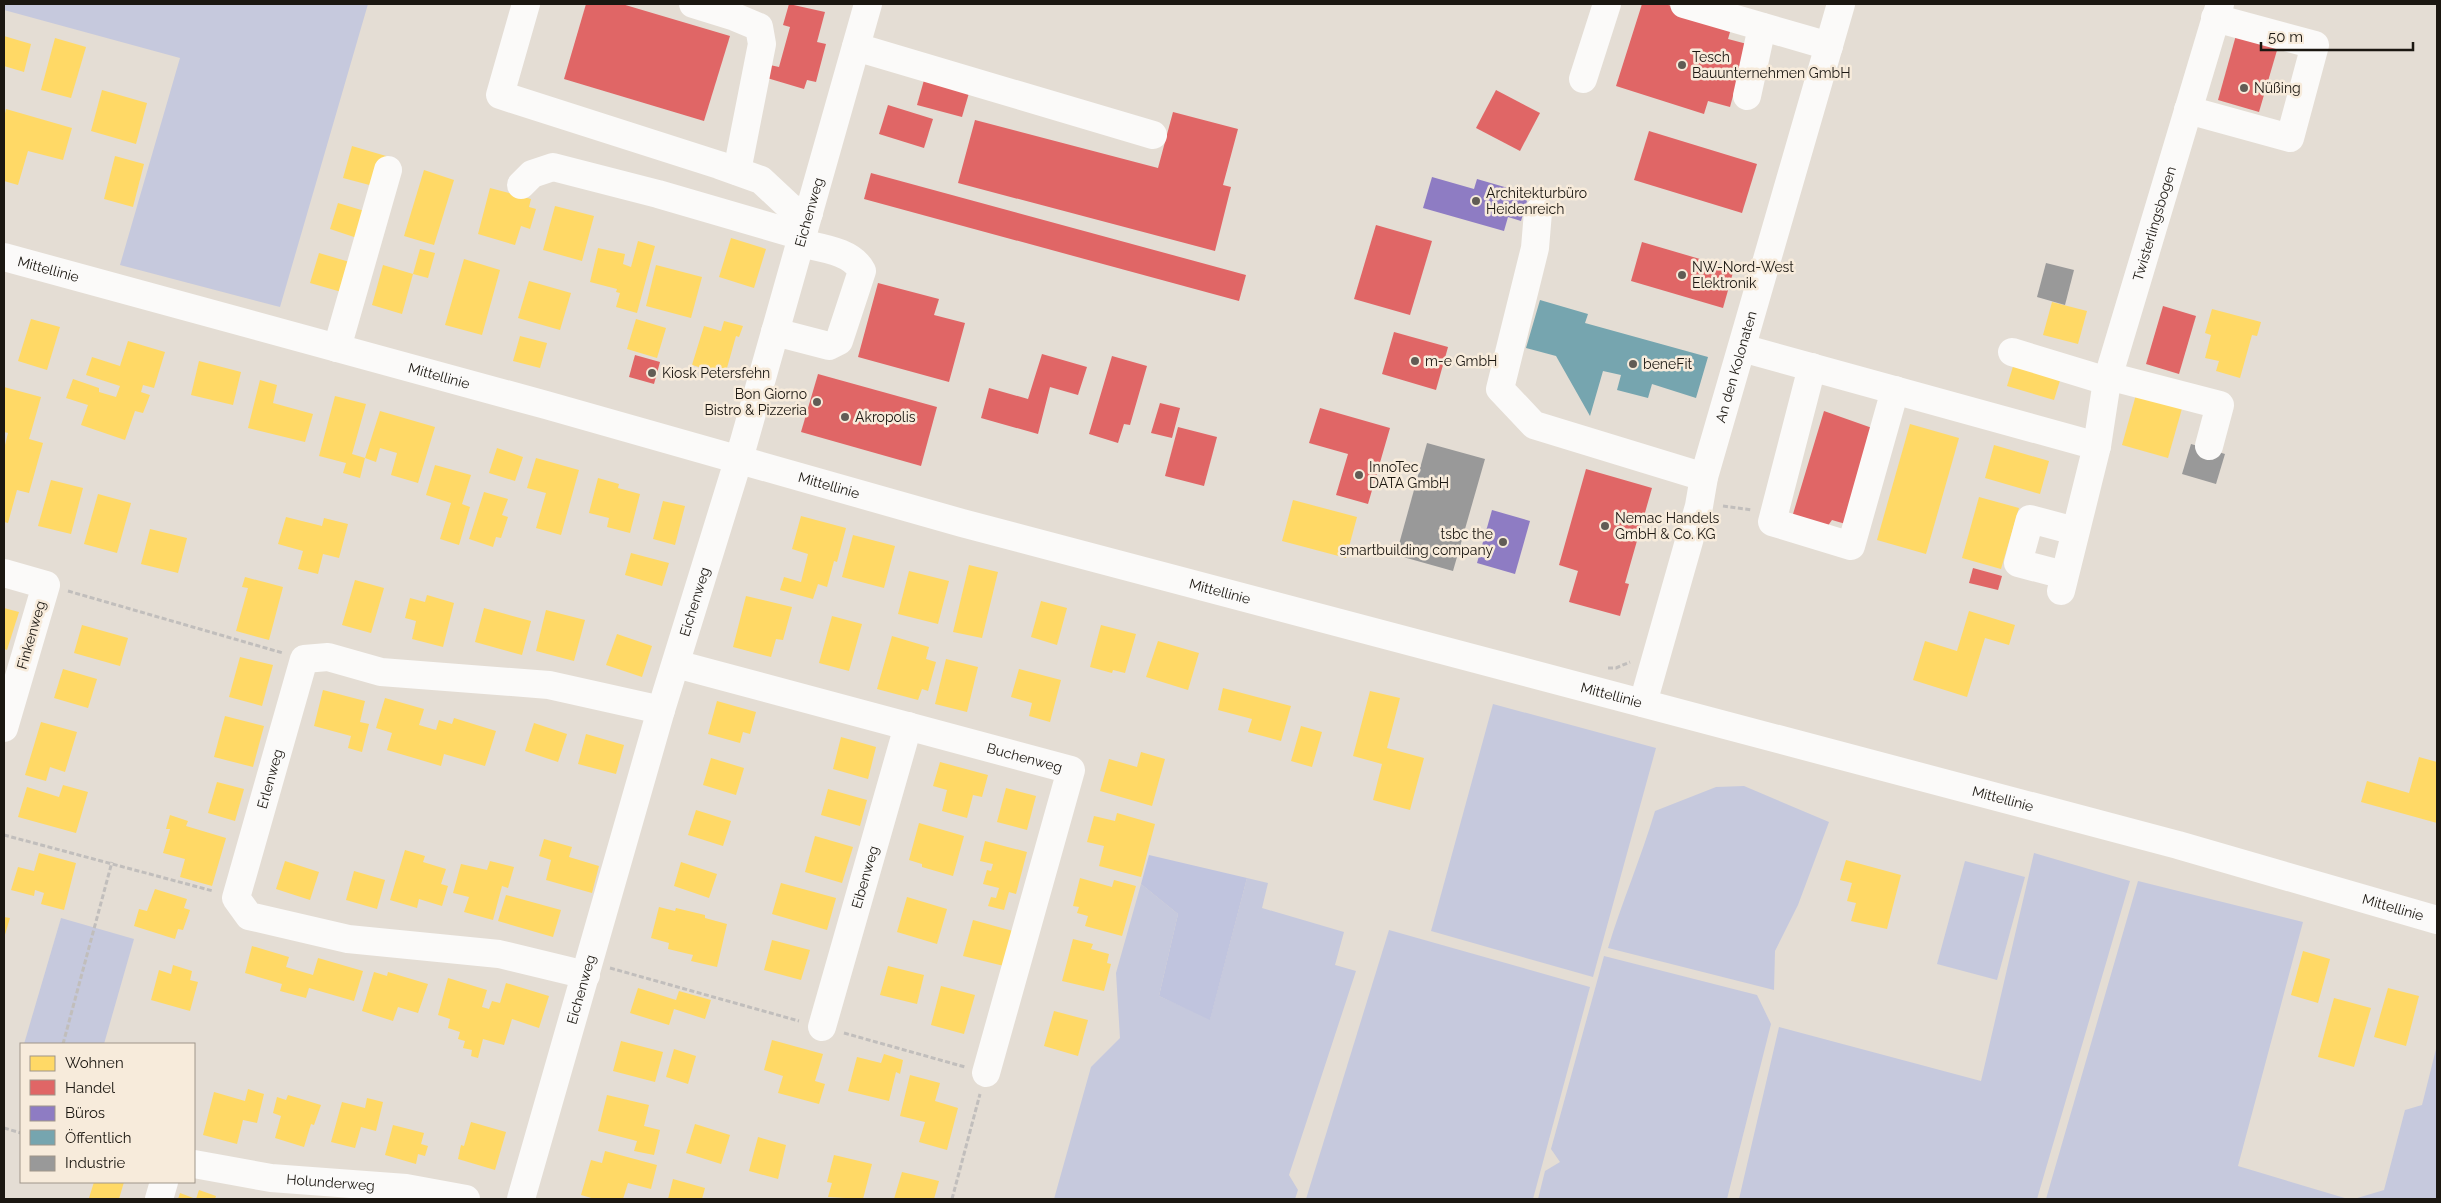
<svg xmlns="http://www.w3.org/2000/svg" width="2441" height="1203" font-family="Raleway,sans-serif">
  <rect width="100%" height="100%" fill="#e4ddd4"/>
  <g fill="#c6c9dd">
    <path d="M4,4H368L280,307L120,265L180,58L4,10Z"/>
    <path d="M1493,704L1656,748L1593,977L1431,931Z"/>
    <path d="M1744,786L1829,822L1798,905L1775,951L1774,990L1608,948C1622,902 1641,858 1655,811L1716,787Z"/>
    <path d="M2034,853L2130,881L2037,1199H1739L1779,1027L1981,1081Z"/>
    <path d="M1965,861L2025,877L1997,980L1937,964Z"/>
    <path d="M1247,878L1268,883L1262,908L1344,932L1335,965L1356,971L1289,1175L1298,1190L1295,1199H1054L1091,1067L1120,1038L1116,973L1141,884L1178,914L1159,996L1210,1019Z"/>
    <path d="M2138,881L2303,922L2238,1166L2348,1199H2046Z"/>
    <path d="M61,918L134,939L104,1044H24Z"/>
    <path d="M1389,930L1590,987L1533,1199H1306Z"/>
    <path d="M1604,956L1757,995L1771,1024L1727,1199H1538L1545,1171L1560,1162L1551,1149Z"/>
    <path d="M2437,1045V1199H2354L2384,1190L2405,1110L2422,1105Z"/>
  </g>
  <path fill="#c0c4de" d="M1149,855L1247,878L1210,1020L1159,996L1178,914L1141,884Z"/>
  <g fill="#ffd966">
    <path d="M4,36L31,44L24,72L4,66Z"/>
    <path d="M55,38L86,47L71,98L41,90Z"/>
    <path d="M102,90L147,103L136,144L91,131Z"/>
    <path d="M6,109L72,128L63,160L28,151L18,185L4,181V118Z"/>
    <path d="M352,146L386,156L377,187L343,178Z"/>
    <path d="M115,156L144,164L133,207L104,199Z"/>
    <path d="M424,170L454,180L434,245L404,236Z"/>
    <path d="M490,188L531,199L529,207L536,209L530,229L521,226L515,245L478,234Z"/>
    <path d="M338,203L368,212L360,239L330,229Z"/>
    <path d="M555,206L594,216L582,261L543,250Z"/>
    <path d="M731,238L766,249L754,288L719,277Z"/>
    <path d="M638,241L655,246L637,313L616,307L620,293L616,292L617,289L590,282L598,248L625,254L623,264L631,267Z"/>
    <path d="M420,249L435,253L428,278L413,274Z"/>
    <path d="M319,253L353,263L345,293L310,283Z"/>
    <path d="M464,259L500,270L482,335L445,325Z"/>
    <path d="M383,265L413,274L402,314L372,305Z"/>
    <path d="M656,265L702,277L691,318L646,306Z"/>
    <path d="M529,281L571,293L560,330L518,318Z"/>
    <path d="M2052,302L2087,311L2078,344L2043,335Z"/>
    <path d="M2212,309L2261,322L2257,336L2252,335L2240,378L2216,371L2219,361L2205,358L2211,335L2205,333Z"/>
    <path d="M31,319L60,327L47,370L18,361Z"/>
    <path d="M636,319L666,328L657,358L627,349Z"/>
    <path d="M724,321L743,326L739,337L736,336L725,375L692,365L704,326L721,331Z"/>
    <path d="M520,336L547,343L540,368L513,361Z"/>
    <path d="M128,341L165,352L154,388L143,385L141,392L150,395L143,413L135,411L125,440L81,425L88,405L66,398L73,379L99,388V392L116,397L120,386L86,375L92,357L120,366Z"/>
    <path d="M2015,360L2062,374L2054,400L2007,386Z"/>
    <path d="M199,361L241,372L233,405L191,395Z"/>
    <path d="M260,380L277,385L273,403L313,414L305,442L248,428Z"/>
    <path d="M4,387L41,397L29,439L43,443L29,493L17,490L8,523L4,522V449L8,433L4,432Z"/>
    <path d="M2137,391L2183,405L2168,458L2122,445Z"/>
    <path d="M335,396L366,404L352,454L365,458L360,478L343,473L346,463L319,456Z"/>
    <path d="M380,411L435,427L418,483L391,475L397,453L380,448L376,462L365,458Z"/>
    <path d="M1910,424L1959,438L1926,554L1877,540Z"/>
    <path d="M1994,445L2049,461L2040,494L1985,478Z"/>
    <path d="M497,448L523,457L515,481L489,473Z"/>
    <path d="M536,458L579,470L561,535L536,528L546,493L527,488Z"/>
    <path d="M435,465L471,475L462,504L470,507L459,545L440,539L451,503L426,495Z"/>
    <path d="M598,478L619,484L618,488L640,494L630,533L607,527L609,518L589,513Z"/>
    <path d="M51,480L83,488L71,534L38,526Z"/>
    <path d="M484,492L508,499L502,515L508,517L501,538L496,537L493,547L469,539Z"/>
    <path d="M98,494L131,503L117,553L84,544Z"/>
    <path d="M1979,497L2019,508L2001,569L1962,558Z"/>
    <path d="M1293,500L1357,517L1346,558L1282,541Z"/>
    <path d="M663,501L685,506L675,545L653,539Z"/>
    <path d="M801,516L846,528L837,562L834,561L827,587L818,584L813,599L780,590L784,577L801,582L808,554L792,549Z"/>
    <path d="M286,517L322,526L324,518L348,524L339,558L323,554L318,574L298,569L303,551L278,544Z"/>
    <path d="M150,529L187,538L178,573L141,564Z"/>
    <path d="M853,535L895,546L884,588L842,577Z"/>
    <path d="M631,553L669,563L662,586L625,575Z"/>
    <path d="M969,565L998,572L982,638L953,632Z"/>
    <path d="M909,571L949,581L938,624L898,614Z"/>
    <path d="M245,577L283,587L269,640L236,631L248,588L242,587Z"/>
    <path d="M355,580L384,588L371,633L342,625Z"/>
    <path d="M427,595L454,603L443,647L412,639L416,621L405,618L410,598L425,602Z"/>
    <path d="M746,596L792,607L783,640L776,639L771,657L733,647Z"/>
    <path d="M1041,601L1067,608L1057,645L1031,637Z"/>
    <path d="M4,608L19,612L7,650L4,649Z"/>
    <path d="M484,608L531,621L522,655L475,642Z"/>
    <path d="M546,610L585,620L574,661L536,651Z"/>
    <path d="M1969,611L2015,625L2009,645L1985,638L1967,697L1913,680L1925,641L1957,651Z"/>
    <path d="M832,616L862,624L849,671L819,663Z"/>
    <path d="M82,625L128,638L120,666L74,653Z"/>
    <path d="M1101,625L1136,634L1125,673L1113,670L1112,673L1090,667Z"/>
    <path d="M617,634L652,646L642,677L606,665Z"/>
    <path d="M892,636L929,647L926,659L936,662L928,691L922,689L918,700L877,689Z"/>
    <path d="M1158,641L1199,653L1188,690L1146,677Z"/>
    <path d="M240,657L273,665L262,706L229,697Z"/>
    <path d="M946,659L978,667L967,712L935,704Z"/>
    <path d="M63,669L97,679L88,708L54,698Z"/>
    <path d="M1019,669L1061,680L1050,722L1029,716L1032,703L1011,697Z"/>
    <path d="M1223,688L1291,706L1281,741L1248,732L1252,719L1218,710Z"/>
    <path d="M323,690L365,701L360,722L369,724L362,752L348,748L351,736L314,726Z"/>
    <path d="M1370,691L1400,698L1387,748L1424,758L1410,810L1373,800L1382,764L1353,756Z"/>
    <path d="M385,698L424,709L419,725L436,730L439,720L452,724L454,718L496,731L485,766L444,754L441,766L387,750L392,733L376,728Z"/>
    <path d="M717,701L756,712L750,734L743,732L740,743L708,734Z"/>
    <path d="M225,716L264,726L253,767L214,757Z"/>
    <path d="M41,722L77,732L65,772L50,767L46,781L25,775Z"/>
    <path d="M534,723L567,734L558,762L525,751Z"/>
    <path d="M1301,726L1322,732L1312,767L1291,761Z"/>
    <path d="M586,734L624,745L616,774L578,764Z"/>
    <path d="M841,737L876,747L868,779L833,769Z"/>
    <path d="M1141,752L1165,759L1152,806L1100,791L1109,759L1137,767Z"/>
    <path d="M2419,757L2437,762V823L2361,802L2367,781L2409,793Z"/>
    <path d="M711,758L744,768L736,795L703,785Z"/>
    <path d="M940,762L988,775L982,797L973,795L967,818L942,811L947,790L933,786Z"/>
    <path d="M217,782L244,789L235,821L208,813Z"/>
    <path d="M63,785L88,792L76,833L18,817L27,787L59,797Z"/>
    <path d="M1006,788L1036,796L1027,830L997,822Z"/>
    <path d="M828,789L867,800L860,826L821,815Z"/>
    <path d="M696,810L731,821L723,846L688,835Z"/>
    <path d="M1117,813L1155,824L1141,877L1099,866L1104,846L1087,842L1094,816L1115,821Z"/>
    <path d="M170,815L188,821L186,826L226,838L212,886L180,877L185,859L163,853L170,829H166Z"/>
    <path d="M919,823L964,836L953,876L922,867V864L909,860Z"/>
    <path d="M815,836L853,847L842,883L805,872Z"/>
    <path d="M544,839L572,847L569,857L599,866L592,893L546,880L551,860L539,856Z"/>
    <path d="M985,841L1027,852L1016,894L1009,892L1004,910L988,906L991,897L996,898L999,888L983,884L987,870L991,871L993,864L980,861Z"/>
    <path d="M405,850L425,856L423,862L446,869L441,884L448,886L442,906L419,899L417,908L390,900Z"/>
    <path d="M39,853L76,863L64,910L41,904L44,893L35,890L34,896L11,890L18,867L34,871Z"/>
    <path d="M1846,860L1901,875L1887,929L1851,921L1856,903L1847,901L1852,883L1840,880Z"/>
    <path d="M285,861L319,872L310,900L276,889Z"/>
    <path d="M490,861L514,867L508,888L502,886L493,920L464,912L469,897L453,893L461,864L487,870Z"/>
    <path d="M681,862L717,874L709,898L674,886Z"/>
    <path d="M354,871L385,880L377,909L346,900Z"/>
    <path d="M1080,878L1112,887L1114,880L1136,886L1122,936L1085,926L1088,916L1077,913L1079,907L1073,906Z"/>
    <path d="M781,883L836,898L827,930L772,914Z"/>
    <path d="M155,889L187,899L184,908L190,910L183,930L178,929L175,939L134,926L139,909L147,911Z"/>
    <path d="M506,895L561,910L553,937L498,921Z"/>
    <path d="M907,897L947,909L937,944L897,932Z"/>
    <path d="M659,907L675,911L676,908L705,915V918L727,924L717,967L691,961L693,955L668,949L669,943L651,938Z"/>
    <path d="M4,917L10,918L4,938Z"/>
    <path d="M973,920L1013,931L1004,966L963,956Z"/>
    <path d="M1073,939L1093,944L1091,949L1109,954L1107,963L1111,964L1104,991L1062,981Z"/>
    <path d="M772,940L810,950L801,980L764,970Z"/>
    <path d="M252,946L289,957L286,967L313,975L318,958L363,971L354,1001L309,988L306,998L280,991L282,984L245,973Z"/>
    <path d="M2303,951L2330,959L2318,1003L2291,995Z"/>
    <path d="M173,965L192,971L190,980L198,982L190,1011L151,1000L159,970L171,974Z"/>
    <path d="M888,966L924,975L917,1004L880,995Z"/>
    <path d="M374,972L387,976L388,972L428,984L418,1013L398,1007L393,1021L362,1011Z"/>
    <path d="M448,978L487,990L482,1007L489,1009L492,1001L500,1003L506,983L549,996L539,1028L512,1019L504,1045L483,1039L478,1058L471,1056L472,1050L463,1048L465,1041L458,1039L460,1032L448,1028L450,1019L438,1015Z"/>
    <path d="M941,986L975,995L964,1034L931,1025Z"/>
    <path d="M638,988L676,1000L679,991L711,1000L705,1019L674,1009L669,1025L630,1013Z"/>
    <path d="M2388,988L2419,996L2406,1046L2374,1037Z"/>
    <path d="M2334,998L2371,1008L2354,1067L2318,1057Z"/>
    <path d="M1054,1011L1088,1020L1078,1056L1044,1046Z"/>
    <path d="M772,1040L823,1054L815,1081L825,1084L819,1104L778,1093L783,1076L764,1070Z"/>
    <path d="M621,1041L663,1052L655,1082L613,1071Z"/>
    <path d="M674,1049L696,1056L688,1084L666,1077Z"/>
    <path d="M884,1054L903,1060L900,1074L896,1072L889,1101L848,1091L857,1057L881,1063Z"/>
    <path d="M910,1075L940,1083L935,1101L958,1108L947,1150L919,1142L925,1122L900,1116Z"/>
    <path d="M248,1089L264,1094L257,1123L243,1120L237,1144L203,1135L214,1092L245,1101Z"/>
    <path d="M288,1095L321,1105L314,1125L311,1124L304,1147L275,1138L281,1116L273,1113L277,1097L286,1100Z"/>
    <path d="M607,1095L649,1105L644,1126L660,1130L654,1155L634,1151L637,1141L598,1131Z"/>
    <path d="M367,1098L383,1102L376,1131L361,1127L355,1148L331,1142L342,1102L365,1108Z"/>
    <path d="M471,1122L506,1132L495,1170L458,1159L461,1145L464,1146Z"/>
    <path d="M695,1124L730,1135L721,1164L686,1153Z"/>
    <path d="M393,1125L424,1133L421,1144L428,1146L425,1156L418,1154L416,1164L385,1155Z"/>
    <path d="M758,1137L786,1145L778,1179L749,1171Z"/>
    <path d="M605,1151L657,1165L651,1189L628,1183L623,1199H595L581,1195L591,1160L602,1163Z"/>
    <path d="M834,1155L872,1164L863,1199L828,1197L832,1183L827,1182Z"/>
    <path d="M902,1172L939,1181L934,1199H894Z"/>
    <path d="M673,1179L705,1188L702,1199H668Z"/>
    <path d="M94,1182H124L119,1199L89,1198Z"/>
    <path d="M199,1190L216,1196L215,1199H178L180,1193L196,1199Z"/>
  </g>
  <g fill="#e06666">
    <path d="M586,4H622L730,36L704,121L564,79Z"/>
    <path d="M789,4L825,12L817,42L826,44L816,82L807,80L804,89L767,78L770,65L779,67L790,27L783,25Z"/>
    <path d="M1642,4H1665L1732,25L1728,39L1747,44L1730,107L1708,101L1704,114L1616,86Z"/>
    <path d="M2238,28L2280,40L2259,112L2218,100Z"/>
    <path d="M924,80L969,93L962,117L917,105Z"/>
    <path d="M1496,90L1540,113L1520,151L1476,128Z"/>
    <path d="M888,105L933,119L924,148L879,134Z"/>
    <path d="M1173,112L1238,129L1223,185L1231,187L1215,251L958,183L975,120L1158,168Z"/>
    <path d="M1649,131L1757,164L1742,213L1634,180Z"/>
    <path d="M871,173L1246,275L1239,301L864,199Z"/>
    <path d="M1376,225L1432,241L1410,315L1354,299Z"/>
    <path d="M1642,242L1734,269L1723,308L1631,281Z"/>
    <path d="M878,283L939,299L934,315L965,323L949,382L858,357Z"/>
    <path d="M2163,306L2196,316L2179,374L2146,364Z"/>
    <path d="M1394,332L1448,347L1436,390L1382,374Z"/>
    <path d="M1042,354L1087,367L1078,395L1050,387L1038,434L981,418L989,388L1028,399Z"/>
    <path d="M635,355L660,362L654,384L629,377Z"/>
    <path d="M1112,356L1147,366L1130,425L1124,424L1118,443L1089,434Z"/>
    <path d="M818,374L937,407L921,466L801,432Z"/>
    <path d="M1160,403L1180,408L1172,438L1151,433Z"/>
    <path d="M1320,408L1390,428L1368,504L1336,495L1348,454L1309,443Z"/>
    <path d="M1824,411L1875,429L1849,525L1832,520L1827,527L1795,518L1793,514Z"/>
    <path d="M1178,427L1217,437L1204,486L1165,476Z"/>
    <path d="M1586,469L1652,488L1625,583L1629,584L1620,616L1569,602L1578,571L1559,565Z"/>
    <path d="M1973,568L2002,576L1998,590L1969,583Z"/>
  </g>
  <g fill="#8e7cc3">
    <path d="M1432,177L1474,189L1477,179L1529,194L1521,221L1508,217L1504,231L1423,208Z"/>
    <path d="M1492,510L1530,521L1515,574L1477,563Z"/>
  </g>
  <path fill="#76a5af" d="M1540,300L1588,314L1585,323L1708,357L1696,398L1652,384L1648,398L1617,390L1621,375L1603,371L1590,416L1556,356L1526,348Z"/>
  <g fill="#999">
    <path d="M2046,263L2074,270L2065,305L2037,297Z"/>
    <path d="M1427,443L1485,459L1453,571L1396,555Z"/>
    <path d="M2191,444L2225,454L2216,484L2182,474Z"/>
  </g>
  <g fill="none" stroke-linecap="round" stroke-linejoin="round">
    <g stroke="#c1bebc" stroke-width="3" stroke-dasharray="5 2.5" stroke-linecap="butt">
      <path d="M1723,506L1752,510"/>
      <path d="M68,591L283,653"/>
      <path d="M1608,668H1616L1630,662"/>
      <path d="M4,835L213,891"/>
      <path d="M610,968L799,1021"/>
      <path d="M844,1033L965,1067"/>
      <path d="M63,1044L112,862"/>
      <path d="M4,1128L21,1133"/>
      <path d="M952,1199L980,1094"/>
    </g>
    <g stroke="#fbfaf9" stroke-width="28">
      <path d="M526,4L500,95L719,165L761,180L791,208L809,213"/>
      <path d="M693,4L735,17L759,27L762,44L737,171"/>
      <path d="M1684,4L1829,46"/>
      <path d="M856,47L1153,135"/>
      <path d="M1583,79L1607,4"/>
      <path d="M1747,96L1762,27"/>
      <path d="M2188,110L2290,138L2315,45L2215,18"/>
      <path d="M521,185L532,174L553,167L658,194L802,236"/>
      <path d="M1538,212L1535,248L1500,389L1534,425L1704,477"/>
      <path id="s1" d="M4,257L546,405L962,523L2178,845L2437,920"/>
      <path d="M775,332L829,346L839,341L862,271C852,251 820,248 800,243"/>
      <path d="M337,348L388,170"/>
      <path d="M1742,348L2097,446L2061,591"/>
      <path d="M2012,352L2107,381"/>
      <path d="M1812,367L1772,522L1851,546L1895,390"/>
      <path d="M2108,376L2220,405L2209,446"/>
      <path id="s2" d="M2097,446L2107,381L2220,4"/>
      <path d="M4,573L46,585L4,728"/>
      <path d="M2064,575L2018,563L2030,519L2075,531"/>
      <path id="s3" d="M676,664L1071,770L986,1073"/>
      <path id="s4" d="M1643,703L1699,506L1704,477L1841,4"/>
      <path id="s5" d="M586,975L499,954L348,939L249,916L236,898L304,659L328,657L381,672L549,685L661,710"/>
      <path id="s6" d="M822,1027L908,726"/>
      <path id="s7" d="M194,1164L271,1178L406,1188L466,1199"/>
      <path d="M159,1199L164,1182"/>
      <path id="s8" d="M521,1199L661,710L743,445L868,4"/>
    </g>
  </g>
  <g fill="#615c55" stroke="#f7ebdb" stroke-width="2">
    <circle cx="1682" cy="65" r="5"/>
    <circle cx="2244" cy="88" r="5"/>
    <circle cx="1476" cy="201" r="5"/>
    <circle cx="1682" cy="275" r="5"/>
    <circle cx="1415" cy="361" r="5"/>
    <circle cx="1633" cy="364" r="5"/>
    <circle cx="652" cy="373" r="5"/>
    <circle cx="817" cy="402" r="5"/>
    <circle cx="845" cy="417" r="5"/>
    <circle cx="1359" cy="475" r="5"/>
    <circle cx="1605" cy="526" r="5"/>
    <circle cx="1503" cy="542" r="5"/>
  </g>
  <g text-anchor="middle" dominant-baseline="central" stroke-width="5" stroke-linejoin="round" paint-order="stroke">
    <g font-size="14" fill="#1b1711" stroke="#f7ebdb" text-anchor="start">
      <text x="1692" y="57">Tesch<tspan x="1692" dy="16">Bauunternehmen GmbH</tspan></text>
      <text x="2254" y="88">Nüßing</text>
      <text x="1486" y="193">Architekturbüro<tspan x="1486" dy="16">Heidenreich</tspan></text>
      <text x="1692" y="267">NW-Nord-West<tspan x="1692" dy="16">Elektronik</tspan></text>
      <text x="1425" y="361">m-e GmbH</text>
      <text x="1643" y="364">beneFit</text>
      <text x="662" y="373">Kiosk Petersfehn</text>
      <text x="807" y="394" text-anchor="end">Bon Giorno<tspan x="807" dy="16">Bistro &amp; Pizzeria</tspan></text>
      <text x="855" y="417">Akropolis</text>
      <text x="1369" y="467">InnoTec<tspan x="1369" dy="16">DATA GmbH</tspan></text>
      <text x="1615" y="518">Nemac Handels<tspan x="1615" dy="16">GmbH &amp; Co. KG</tspan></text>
      <text x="1493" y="534" text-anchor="end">tsbc the<tspan x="1493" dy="16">smartbuilding company</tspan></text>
    </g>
    <g font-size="14" fill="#1b1711" stroke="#f7ebdb">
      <text stroke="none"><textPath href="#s8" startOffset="1028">Eichenweg</textPath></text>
      <text stroke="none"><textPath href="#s2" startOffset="230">Twisterlingsbogen</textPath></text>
      <text stroke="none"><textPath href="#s1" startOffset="46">Mittellinie</textPath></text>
      <text stroke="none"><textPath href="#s4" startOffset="349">An den Kolonaten</textPath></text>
      <text stroke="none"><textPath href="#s1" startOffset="451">Mittellinie</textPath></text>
      <text stroke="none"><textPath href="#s1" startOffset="856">Mittellinie</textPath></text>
      <text stroke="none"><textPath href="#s1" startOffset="1261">Mittellinie</textPath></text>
      <text stroke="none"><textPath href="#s8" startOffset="622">Eichenweg</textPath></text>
      <text transform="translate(31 635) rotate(-74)">Finkenweg</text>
      <text stroke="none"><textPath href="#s1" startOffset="1666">Mittellinie</textPath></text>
      <text stroke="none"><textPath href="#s3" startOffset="361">Buchenweg</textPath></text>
      <text stroke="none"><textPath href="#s5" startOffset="489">Erlenweg</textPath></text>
      <text stroke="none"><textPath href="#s1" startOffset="2071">Mittellinie</textPath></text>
      <text stroke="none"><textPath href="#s6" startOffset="156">Eibenweg</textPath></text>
      <text stroke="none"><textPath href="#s1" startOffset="2476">Mittellinie</textPath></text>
      <text stroke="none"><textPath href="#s8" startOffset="218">Eichenweg</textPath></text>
      <text stroke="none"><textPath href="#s7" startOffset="138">Holunderweg</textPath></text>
    </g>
  </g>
  <rect width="2441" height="1203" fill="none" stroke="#1b1711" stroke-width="10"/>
  <rect x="20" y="1043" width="175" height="140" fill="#f7ebdb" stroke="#9f968a"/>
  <rect x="30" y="1056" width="25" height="15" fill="#ffd966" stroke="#9f968a"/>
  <text x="65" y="1068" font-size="15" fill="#1b1711">Wohnen</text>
  <rect x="30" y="1080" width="25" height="15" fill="#e06666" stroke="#9f968a"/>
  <text x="65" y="1093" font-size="15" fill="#1b1711">Handel</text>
  <rect x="30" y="1106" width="25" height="15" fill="#8e7cc3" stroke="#9f968a"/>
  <text x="65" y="1118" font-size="15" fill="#1b1711">Büros</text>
  <rect x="30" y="1130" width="25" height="15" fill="#76a5af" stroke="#9f968a"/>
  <text x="65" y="1143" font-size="15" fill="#1b1711">Öffentlich</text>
  <rect x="30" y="1156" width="25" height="15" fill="#999999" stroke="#9f968a"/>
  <text x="65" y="1168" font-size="15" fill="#1b1711">Industrie</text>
  <path d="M2261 42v8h152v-8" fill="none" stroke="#1b1711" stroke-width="2.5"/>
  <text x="2268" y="42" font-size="15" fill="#1b1711" stroke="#f7ebdb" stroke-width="4" paint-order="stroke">50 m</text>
</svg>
